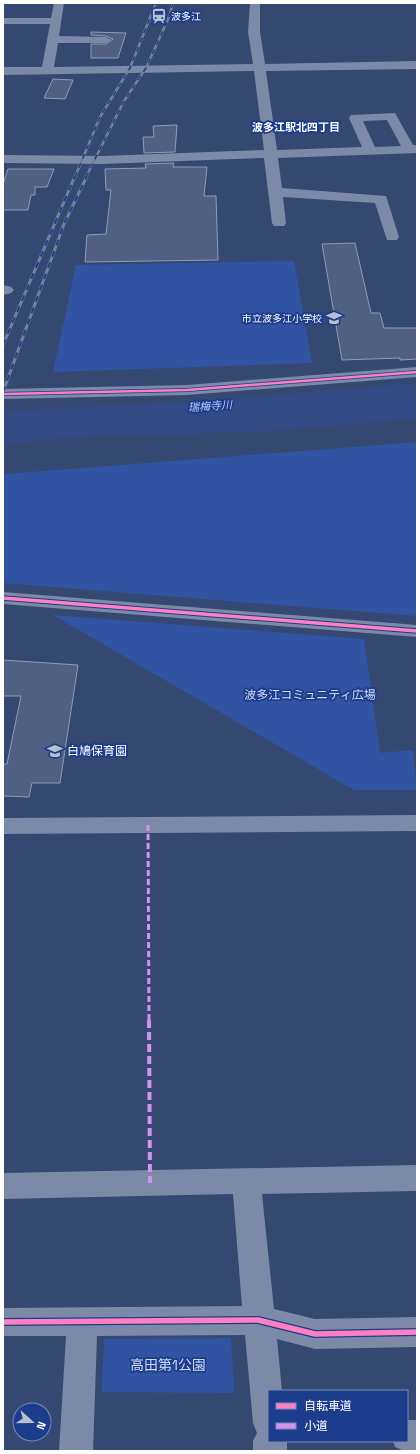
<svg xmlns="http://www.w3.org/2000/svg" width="420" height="1454" font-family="'Space Grotesk','Noto Sans JP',sans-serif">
  <rect width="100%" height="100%" fill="#354872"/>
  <g fill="#3054a2">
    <path d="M294,261L312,363L53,372L76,265Z"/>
    <path d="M417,442V616L3,583V483L5,474Z"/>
    <path d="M53,615L364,639L380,753L413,750L417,790H354Z"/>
    <path d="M231,1338L234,1393L102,1392L104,1339Z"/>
  </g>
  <path fill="#334b84" d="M417,383V419L258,432L80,437L3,444V411L219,400Z"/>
  <g fill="#516082" stroke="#909cb5">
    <path d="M91,32L126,33L118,58H91V44H106L113,39L106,36L91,35Z"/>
    <path d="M53,79L73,80L65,99L44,98Z"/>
    <path d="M177,125L175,152L144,153L143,137H154L153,126Z"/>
    <path d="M174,163L173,167H207L204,196H216L218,260L85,262L87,235L106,234L111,190H106L105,169L146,168L145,164Z"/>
    <path d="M8,169H54L47,187H35V195H31L28,210H3V184Z"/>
    <path d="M355,243L371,313H380L384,328H417V359L400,360V358L342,360L322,244Z"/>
    <path d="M3,660L78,665L60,783H32L29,797L3,796V764H7L21,696H3Z"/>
  </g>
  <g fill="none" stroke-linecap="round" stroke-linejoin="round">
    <g fill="#7c89a7" fill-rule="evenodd">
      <path d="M54,3H64L59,36L106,37L112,40L106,43H58L54,67L253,64L248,32L250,3H260V32L265,64L417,61V69L266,71L277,150L362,147L349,118L351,115L395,113L413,145H417V153L278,158L282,188L386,196L399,237L397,240H387L375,203L283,197L286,223L284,226H274L272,223L264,158L102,164L3,163V155L102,156L264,150L254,71L3,75V67H42L50,24H3V18H51ZM387,120L401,146L375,147L363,121Z"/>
      <path d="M3,285L11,287L14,290L11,293L3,295Z"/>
      <path d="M417,367V377L187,395L3,399V389L187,385Z"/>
      <path d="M3,592L417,625V637L3,604Z"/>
      <path d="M417,815V831L3,834V818Z"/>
      <path d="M417,1165V1191L262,1194L274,1309L315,1319L417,1317V1347L315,1349L277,1339L282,1391H269V1441H287V1451H253V1441L257,1433L253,1423L245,1335L97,1336L93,1451H59L66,1336H3V1308L242,1306L233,1194L3,1199V1173Z"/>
      <path d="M407,1420H417V1451H404L395,1447L393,1441H407Z"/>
    </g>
    <defs>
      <g id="rail-far1">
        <path d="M75,177L100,117L130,68L156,3"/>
        <path d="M86,177L124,101L146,68L169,17L173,3"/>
      </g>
      <g id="rail">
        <path d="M3,345L75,176"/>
        <path d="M3,392L64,224L87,176"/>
      </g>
    </defs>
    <use href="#rail-far1" stroke="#72809d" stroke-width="2.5"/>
    <use href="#rail" stroke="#72809d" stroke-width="3"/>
    <use href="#rail-far1" stroke="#1c3d8b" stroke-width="1.5" stroke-dasharray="5" stroke-linecap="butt"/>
    <use href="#rail" stroke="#1c3d8b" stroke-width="2" stroke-dasharray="6" stroke-linecap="butt"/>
    <path stroke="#d193ec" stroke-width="3" stroke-dasharray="6 3" stroke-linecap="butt" d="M148,825L149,1021"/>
    <path stroke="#d193ec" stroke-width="4" stroke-dasharray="8 4" stroke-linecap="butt" d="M149,1020L150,1183"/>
    <defs>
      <path id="cycleway-far2" d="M3,394L187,390L417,372"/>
      <path id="cycleway-far1" d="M3,598L417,631"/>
      <path id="cycleway" d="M3,1322L258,1320L315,1334L417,1332"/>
    </defs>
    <use href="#cycleway-far2" stroke="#1c3d8b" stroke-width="4"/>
    <use href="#cycleway-far1" stroke="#1c3d8b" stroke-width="5.5"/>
    <use href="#cycleway" stroke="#1c3d8b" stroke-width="8"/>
    <use href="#cycleway-far2" stroke="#ff80c0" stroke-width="2.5"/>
    <use href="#cycleway-far1" stroke="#ff80c0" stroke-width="3.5"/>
    <use href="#cycleway" stroke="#ff80c0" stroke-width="5.5"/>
  </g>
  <defs>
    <symbol id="station-bare" viewBox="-9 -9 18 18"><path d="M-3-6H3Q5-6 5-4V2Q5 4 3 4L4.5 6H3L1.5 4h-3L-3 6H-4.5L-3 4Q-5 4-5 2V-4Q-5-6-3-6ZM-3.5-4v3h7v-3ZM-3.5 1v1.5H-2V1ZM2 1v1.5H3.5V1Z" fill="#b8bfce" stroke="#1c3d8b" stroke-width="2.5" paint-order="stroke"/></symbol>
    <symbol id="school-bare" viewBox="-9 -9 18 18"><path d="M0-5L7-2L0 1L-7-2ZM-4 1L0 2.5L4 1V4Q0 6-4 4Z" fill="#b8bfce" stroke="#1c3d8b" stroke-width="2.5" paint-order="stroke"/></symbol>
  </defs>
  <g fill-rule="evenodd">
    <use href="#station-bare" x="148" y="5" width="22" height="22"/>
    <use href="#school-bare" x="323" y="307" width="22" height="22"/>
    <use href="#school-bare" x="44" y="740" width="22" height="22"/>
  </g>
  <g text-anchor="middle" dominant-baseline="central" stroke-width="3.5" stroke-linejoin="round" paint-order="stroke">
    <g font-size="10" fill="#fff" stroke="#1c3d8b" text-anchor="start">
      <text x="171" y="16">波多江</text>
      <text x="322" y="318" text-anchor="end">市立波多江小学校</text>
    </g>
    <g font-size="11" font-weight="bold" fill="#fff" stroke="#1c3d8b">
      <text x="296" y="127">波多江駅北四丁目</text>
    </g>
    <g font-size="11" font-style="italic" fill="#b4c8f4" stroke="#1c3d8b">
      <text transform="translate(210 406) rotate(-4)">瑞梅寺川</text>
    </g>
    <g font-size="12" fill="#cddbf9" stroke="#1c3d8b">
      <text x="310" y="695">波多江コミュニティ広場</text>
    </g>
    <g font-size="12" fill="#fff" stroke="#1c3d8b" text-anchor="start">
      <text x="67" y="751">白鳩保育園</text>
    </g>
    <g font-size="14" fill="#cddbf9" stroke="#1c3d8b">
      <text x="168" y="1365">高田第1公園</text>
    </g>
  </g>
  <rect width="420" height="1454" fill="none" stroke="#ffffff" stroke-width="8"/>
  <rect x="268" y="1390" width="140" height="52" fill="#1c3d8b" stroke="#778bb9"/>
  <rect x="276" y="1403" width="20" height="6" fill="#ff80c0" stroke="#778bb9"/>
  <text x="304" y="1410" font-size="12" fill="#ffffff">自転車道</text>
  <rect x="276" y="1423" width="20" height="6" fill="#d193ec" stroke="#778bb9"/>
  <text x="304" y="1430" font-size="12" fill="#ffffff">小道</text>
  <g transform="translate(32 1422) rotate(111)"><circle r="19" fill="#1c3d8b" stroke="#778bb9"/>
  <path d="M0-3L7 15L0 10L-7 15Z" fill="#b8bfce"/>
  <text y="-6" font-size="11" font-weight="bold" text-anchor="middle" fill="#ffffff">N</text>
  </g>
</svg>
